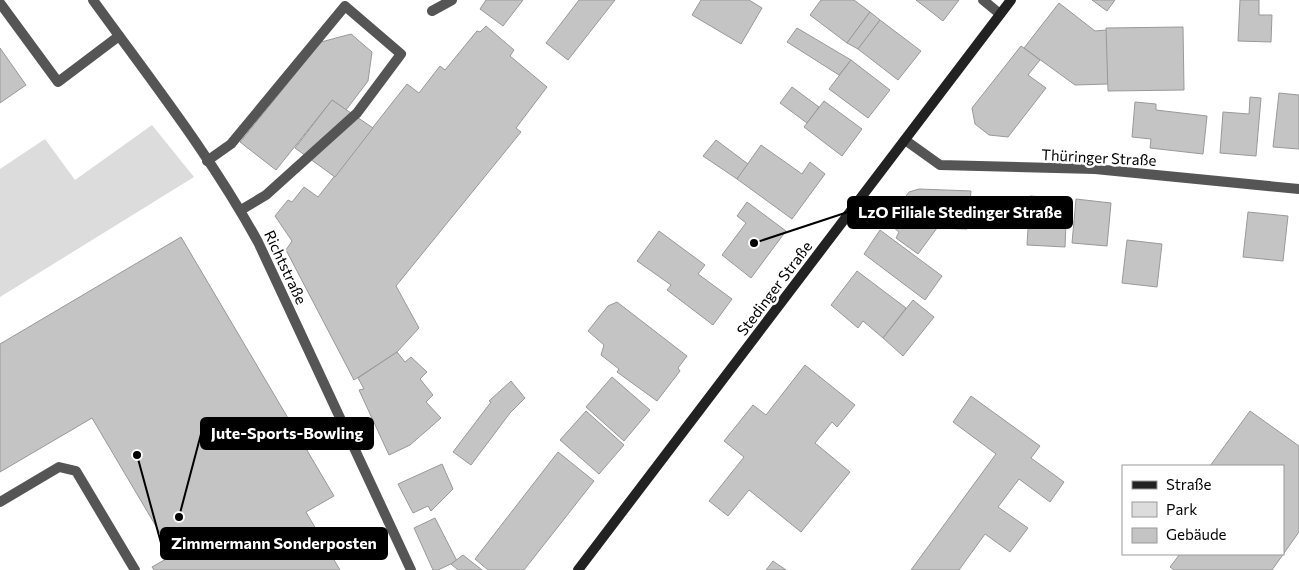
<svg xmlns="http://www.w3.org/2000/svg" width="1299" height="570" font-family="Commissioner,sans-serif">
  <rect width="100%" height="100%" fill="#fff"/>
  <path fill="#dcdcdc" d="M152,125L194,177L0,297V169L45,139L75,180Z"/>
  <g fill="#c4c4c4" stroke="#999">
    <path d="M486,0H523L503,26L480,9Z"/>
    <path d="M579,0H615L568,60L546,43Z"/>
    <path d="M701,0H749L762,8L741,44L692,15Z"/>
    <path d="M821,0H854L870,12L847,43L810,15Z"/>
    <path d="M916,0H959L943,21Z"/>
    <path d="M1092,0H1115L1107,11Z"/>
    <path d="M1240,0H1259V15H1272L1271,42L1238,41Z"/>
    <path d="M1059,3L1095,31L1107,30L1108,84L1075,85L1024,48Z"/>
    <path d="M870,12L880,20L858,49L847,43Z"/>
    <path d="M880,20L921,51L898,80L858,49Z"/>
    <path d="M486,26L514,50L510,56L547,87L516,128L521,132L396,286L419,328L397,352L354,380L286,250L292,241L275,216L288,200L292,202L304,187L318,197L407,84L419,93L440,66L445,70L477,31L480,32Z"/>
    <path d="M1183,27L1184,90L1108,91L1106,28Z"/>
    <path d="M797,28L851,60L839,75L787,42Z"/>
    <path d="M351,34L372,52L368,81L346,110L332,100L276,170L240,142L321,42Z"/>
    <path d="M1021,46L1040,60L1028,75L1046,88L1008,137L989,135L975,124L972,108Z"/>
    <path d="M0,48L26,85L0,103Z"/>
    <path d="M851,60L890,90L868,118L829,89Z"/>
    <path d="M792,87L819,107L807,123L780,103Z"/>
    <path d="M1279,93L1299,95V149L1273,147Z"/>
    <path d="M1250,97L1261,98L1256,156L1220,153L1223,112L1249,114Z"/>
    <path d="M332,100L373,128L335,177L295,148Z"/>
    <path d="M824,101L862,129L842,156L804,127Z"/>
    <path d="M1135,102L1156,104V110L1207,116L1203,154L1150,148L1151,139L1132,137Z"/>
    <path d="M716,140L748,164L737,179L703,156Z"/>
    <path d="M761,145L802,174L810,162L825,174L792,219L737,179Z"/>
    <path d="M919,189L971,191L967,229L937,228L918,254L896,238L899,232L887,222L909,192Z"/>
    <path d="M1030,196L1067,199L1065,247L1027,245Z"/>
    <path d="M1076,199L1111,203L1107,246L1072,243Z"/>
    <path d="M747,202L786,231L751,278L722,255L746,223L737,216Z"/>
    <path d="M1248,212L1288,216L1283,261L1243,257Z"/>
    <path d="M880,230L942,276L925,300L864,254Z"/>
    <path d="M659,231L705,265L698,274L732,299L713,325L667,290L671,285L637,261Z"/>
    <path d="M181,237L334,496L306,512L340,570H154L152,567L173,555L92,418L0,472V344Z"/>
    <path d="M1127,240L1162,244L1157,287L1122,283Z"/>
    <path d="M857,271L906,308L883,338L863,321L858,328L831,305Z"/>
    <path d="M913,300L934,317L903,356L883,338Z"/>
    <path d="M617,302L687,356L678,368L680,371L657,401L617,372L619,369L601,355L604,345L588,331L608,306Z"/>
    <path d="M397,352L405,362L411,357L427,372L420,379L433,395L426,402L441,418L410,445L389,455L359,390L364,389L358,378Z"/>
    <path d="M805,365L855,405L837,427L832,422L815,443L850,472L801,532L749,490L728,516L709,501L744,457L724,441L753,405L766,415Z"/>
    <path d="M612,377L650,410L624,441L586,407Z"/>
    <path d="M511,381L525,398L510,413L471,465L453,452L491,402L489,401Z"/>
    <path d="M971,396L1040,446L1031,458L1064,482L1050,502L1019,479L998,507L1028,528L1010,552L985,534L959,570H911L996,454L953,422Z"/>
    <path d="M586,411L624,445L599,474L560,440Z"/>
    <path d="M1250,411L1299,446V532L1272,570H1174L1170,567L1180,554H1283V466H1210Z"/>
    <path d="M558,452L594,481L524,570H488L475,559Z"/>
    <path d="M442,464L453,489L431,511L428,506L413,513L398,484Z"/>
    <path d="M435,518L457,561L438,570H433L414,528Z"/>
    <path d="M463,555L482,570H458L451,564Z"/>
    <path d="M773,561L786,570H766Z"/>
  </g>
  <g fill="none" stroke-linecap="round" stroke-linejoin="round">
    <g stroke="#555" stroke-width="10">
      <path d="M983,0L1000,14"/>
      <path d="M0,3L58,82L119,36"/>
      <path d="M207,161L231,144L345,6L401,54L357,113L266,195L241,210"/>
      <path d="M0,502L59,467L76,471L135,570"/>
    </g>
    <g stroke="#555" stroke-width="10">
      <path d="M93,0C150,79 211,156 258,242L411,570"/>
      <path d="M432,11L452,0"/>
      <path d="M905,140L940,165L1095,169L1299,189"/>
    </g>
    <path stroke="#222" stroke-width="10" d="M578,570L1011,0"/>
  </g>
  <g text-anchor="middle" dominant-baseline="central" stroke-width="5" stroke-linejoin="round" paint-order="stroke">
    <g font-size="15" fill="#000" stroke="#fff">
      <text transform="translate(1099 157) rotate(3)">Thüringer Straße</text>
      <text transform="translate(286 267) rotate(65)">Richtstraße</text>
      <text transform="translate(774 288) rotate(-53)">Stedinger Straße</text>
    </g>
  </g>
  <path fill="none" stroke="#000" stroke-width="2" d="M754 243L848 212M179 517L201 434M137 455L161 543"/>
  <g fill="#000" stroke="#fff" stroke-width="2">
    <circle cx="754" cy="243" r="5"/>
    <circle cx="179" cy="517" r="5"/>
    <circle cx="137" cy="455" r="5"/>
  </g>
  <g fill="#000" stroke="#000" stroke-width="2">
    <rect x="848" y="197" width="224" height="31" rx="5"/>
    <rect x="201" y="418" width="172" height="31" rx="5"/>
    <rect x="161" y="528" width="226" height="31" rx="5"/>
  </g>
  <g font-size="16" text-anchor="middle" font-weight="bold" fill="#fff">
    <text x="960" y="218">LzO Filiale Stedinger Straße</text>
    <text x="287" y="439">Jute-Sports-Bowling</text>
    <text x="274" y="549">Zimmermann Sonderposten</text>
  </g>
  <rect x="1122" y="465" width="162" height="90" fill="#ffffff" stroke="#999999"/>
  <rect x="1132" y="481" width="25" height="8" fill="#222222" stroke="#999999"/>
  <text x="1166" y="490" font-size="15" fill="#000000">Straße</text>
  <rect x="1132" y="502" width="25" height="15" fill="#dcdcdc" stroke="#999999"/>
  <text x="1166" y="515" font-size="15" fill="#000000">Park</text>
  <rect x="1132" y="528" width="25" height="15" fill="#c4c4c4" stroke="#999999"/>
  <text x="1166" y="540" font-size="15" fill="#000000">Gebäude</text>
</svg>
